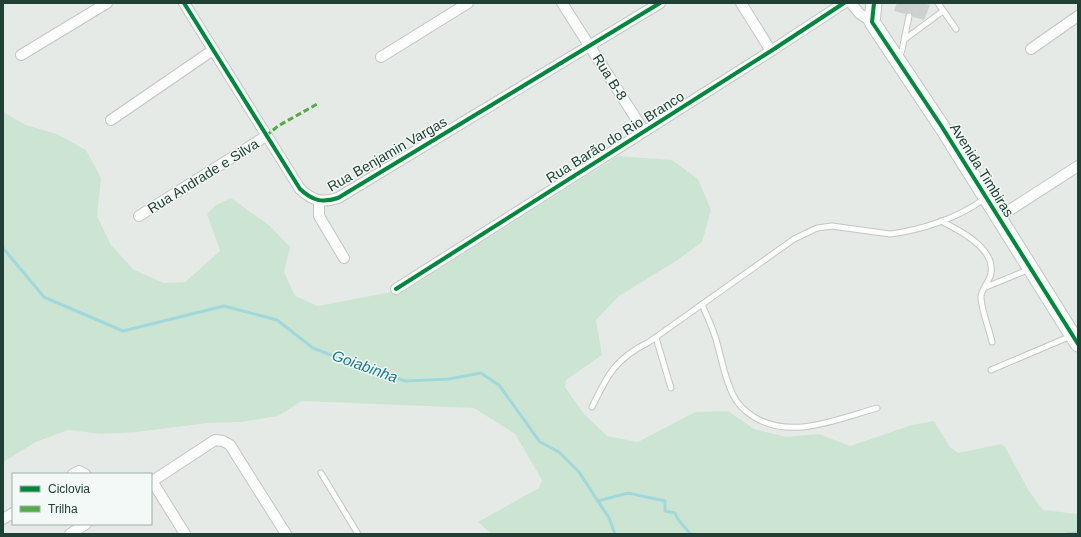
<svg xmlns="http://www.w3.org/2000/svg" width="1081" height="537" font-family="Arial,sans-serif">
  <rect width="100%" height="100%" fill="#e5eae7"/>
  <path fill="#cce5d2" d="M3,112L26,125L57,134L86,150L101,178L97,216L111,245L134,270L164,283L185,282L220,251L207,214L216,205L231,198L270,226L290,247L284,272L295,296L318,306L407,289L618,156L672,160L698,179L711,210L702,242L676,261L619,296L596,320L602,355L566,380L565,387L584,414L607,436L638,442L695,412L728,411L754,429L786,437L819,434L850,446L912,425L934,421L950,447L958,453L1001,444L1005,447L1029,491L1043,510L1078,514V534H491L478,522L539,488L542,480L515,434L474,408L302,401L278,416L241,422L207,423L137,432L102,434L68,430L36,442L3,462Z"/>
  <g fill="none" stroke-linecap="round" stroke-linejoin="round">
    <g stroke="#a1d8dc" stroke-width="3">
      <path d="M3,248L44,297L123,331L224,306L277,320L313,348L364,368L406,381L449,379L481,373L499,385L540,442L559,452L579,472L609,518L615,534"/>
      <path d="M598,501L628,493L665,501V511L675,513C677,521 685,526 690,534"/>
      <path d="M1066,534L1078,533"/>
    </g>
  </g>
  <path fill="#cbd2cf" d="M897,3H922L930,5L924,20L913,17L910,12L905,14L894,11Z"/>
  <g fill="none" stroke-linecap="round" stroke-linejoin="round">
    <defs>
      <g id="lane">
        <path d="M938,3L956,29"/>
        <path d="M905,39L943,11"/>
        <path d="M899,58L902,50L909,16"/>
        <path d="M941,221C959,230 995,248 991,273C990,281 980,291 981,298C982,312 989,328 992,342"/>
        <path d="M986,287L1030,269"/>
        <path d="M702,304C707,317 714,330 717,343C722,361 725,379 733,395C738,405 746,412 754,417C791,440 838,419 877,408"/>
        <path d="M656,338L671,388"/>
        <path d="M991,370L1071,336"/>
        <path d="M592,407C608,374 615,359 649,342L794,239L817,228L832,226L890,234C922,230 958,218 984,199"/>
        <path d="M321,473L358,534"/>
      </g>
      <g id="street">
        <path d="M184,3L300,189C313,201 322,203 338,198L660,3"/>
        <path d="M562,3L644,131"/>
        <path d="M741,3L771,51"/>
        <path d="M851,3L859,13L872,22"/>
        <path d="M1031,49L1078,16"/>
        <path d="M21,55L107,3"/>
        <path d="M381,57L468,3"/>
        <path d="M111,120L213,50"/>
        <path d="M319,201V216L344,258"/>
        <path d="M139,216L266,136"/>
        <path d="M999,217L1078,166"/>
        <path d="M396,289L771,51L844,3"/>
        <path d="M73,474L79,471L85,474"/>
        <path d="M152,481L185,534"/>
        <path d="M151,482L215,440L223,441L230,445L286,534"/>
        <path d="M3,519L13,513"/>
        <path d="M70,534L86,524"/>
      </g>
      <path id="secondary" d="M874,3L872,22L942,127L1078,344"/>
    </defs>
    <use href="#lane" stroke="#c2c7c4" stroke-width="7"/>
    <use href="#street" stroke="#c2c7c4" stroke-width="12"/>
    <use href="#secondary" stroke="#c0c8c4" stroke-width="17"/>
    <use href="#lane" stroke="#fbfcfb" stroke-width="5"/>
    <use href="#street" stroke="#fbfcfb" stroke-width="10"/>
    <use href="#secondary" stroke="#fbfcfb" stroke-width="15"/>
    <path stroke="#52ad45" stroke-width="3" stroke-dasharray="6 3" stroke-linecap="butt" d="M266,136L278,126L319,103"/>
    <defs>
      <g id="cycleway">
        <path d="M184,3L300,189C313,201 322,203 338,198L660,3"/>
        <path d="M874,3L872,22L942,127L1078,344"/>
        <path d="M396,289L771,51L844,3"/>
      </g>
    </defs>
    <use href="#cycleway" stroke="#f3f9f6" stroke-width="6"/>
    <use href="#cycleway" stroke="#00873e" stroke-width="4"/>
  </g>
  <g text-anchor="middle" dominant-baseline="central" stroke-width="3" stroke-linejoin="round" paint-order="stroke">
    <g font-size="14" fill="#204035" stroke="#f3f9f6">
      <text transform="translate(610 77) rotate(58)">Rua B-8</text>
      <text transform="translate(615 137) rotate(-32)">Rua Barão do Rio Branco</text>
      <text transform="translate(387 154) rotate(-30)">Rua Benjamin Vargas</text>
      <text transform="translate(982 170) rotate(58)">Avenida Timbiras</text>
      <text transform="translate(203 176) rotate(-32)">Rua Andrade e Silva</text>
    </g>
    <g font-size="15" font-style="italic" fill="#137883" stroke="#f3f9f6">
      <text transform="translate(365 366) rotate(20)">Goiabinha</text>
    </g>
  </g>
  <rect width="1081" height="537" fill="none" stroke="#204035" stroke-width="8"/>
  <rect x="12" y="473" width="140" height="52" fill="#f3f9f6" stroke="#9fafa9"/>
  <rect x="20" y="486" width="20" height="6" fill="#00873e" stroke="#9fafa9"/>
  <text x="48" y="493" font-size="12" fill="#204035">Ciclovia</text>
  <rect x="20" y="506" width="20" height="6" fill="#52ad45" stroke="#9fafa9"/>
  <text x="48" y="513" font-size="12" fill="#204035">Trilha</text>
</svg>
